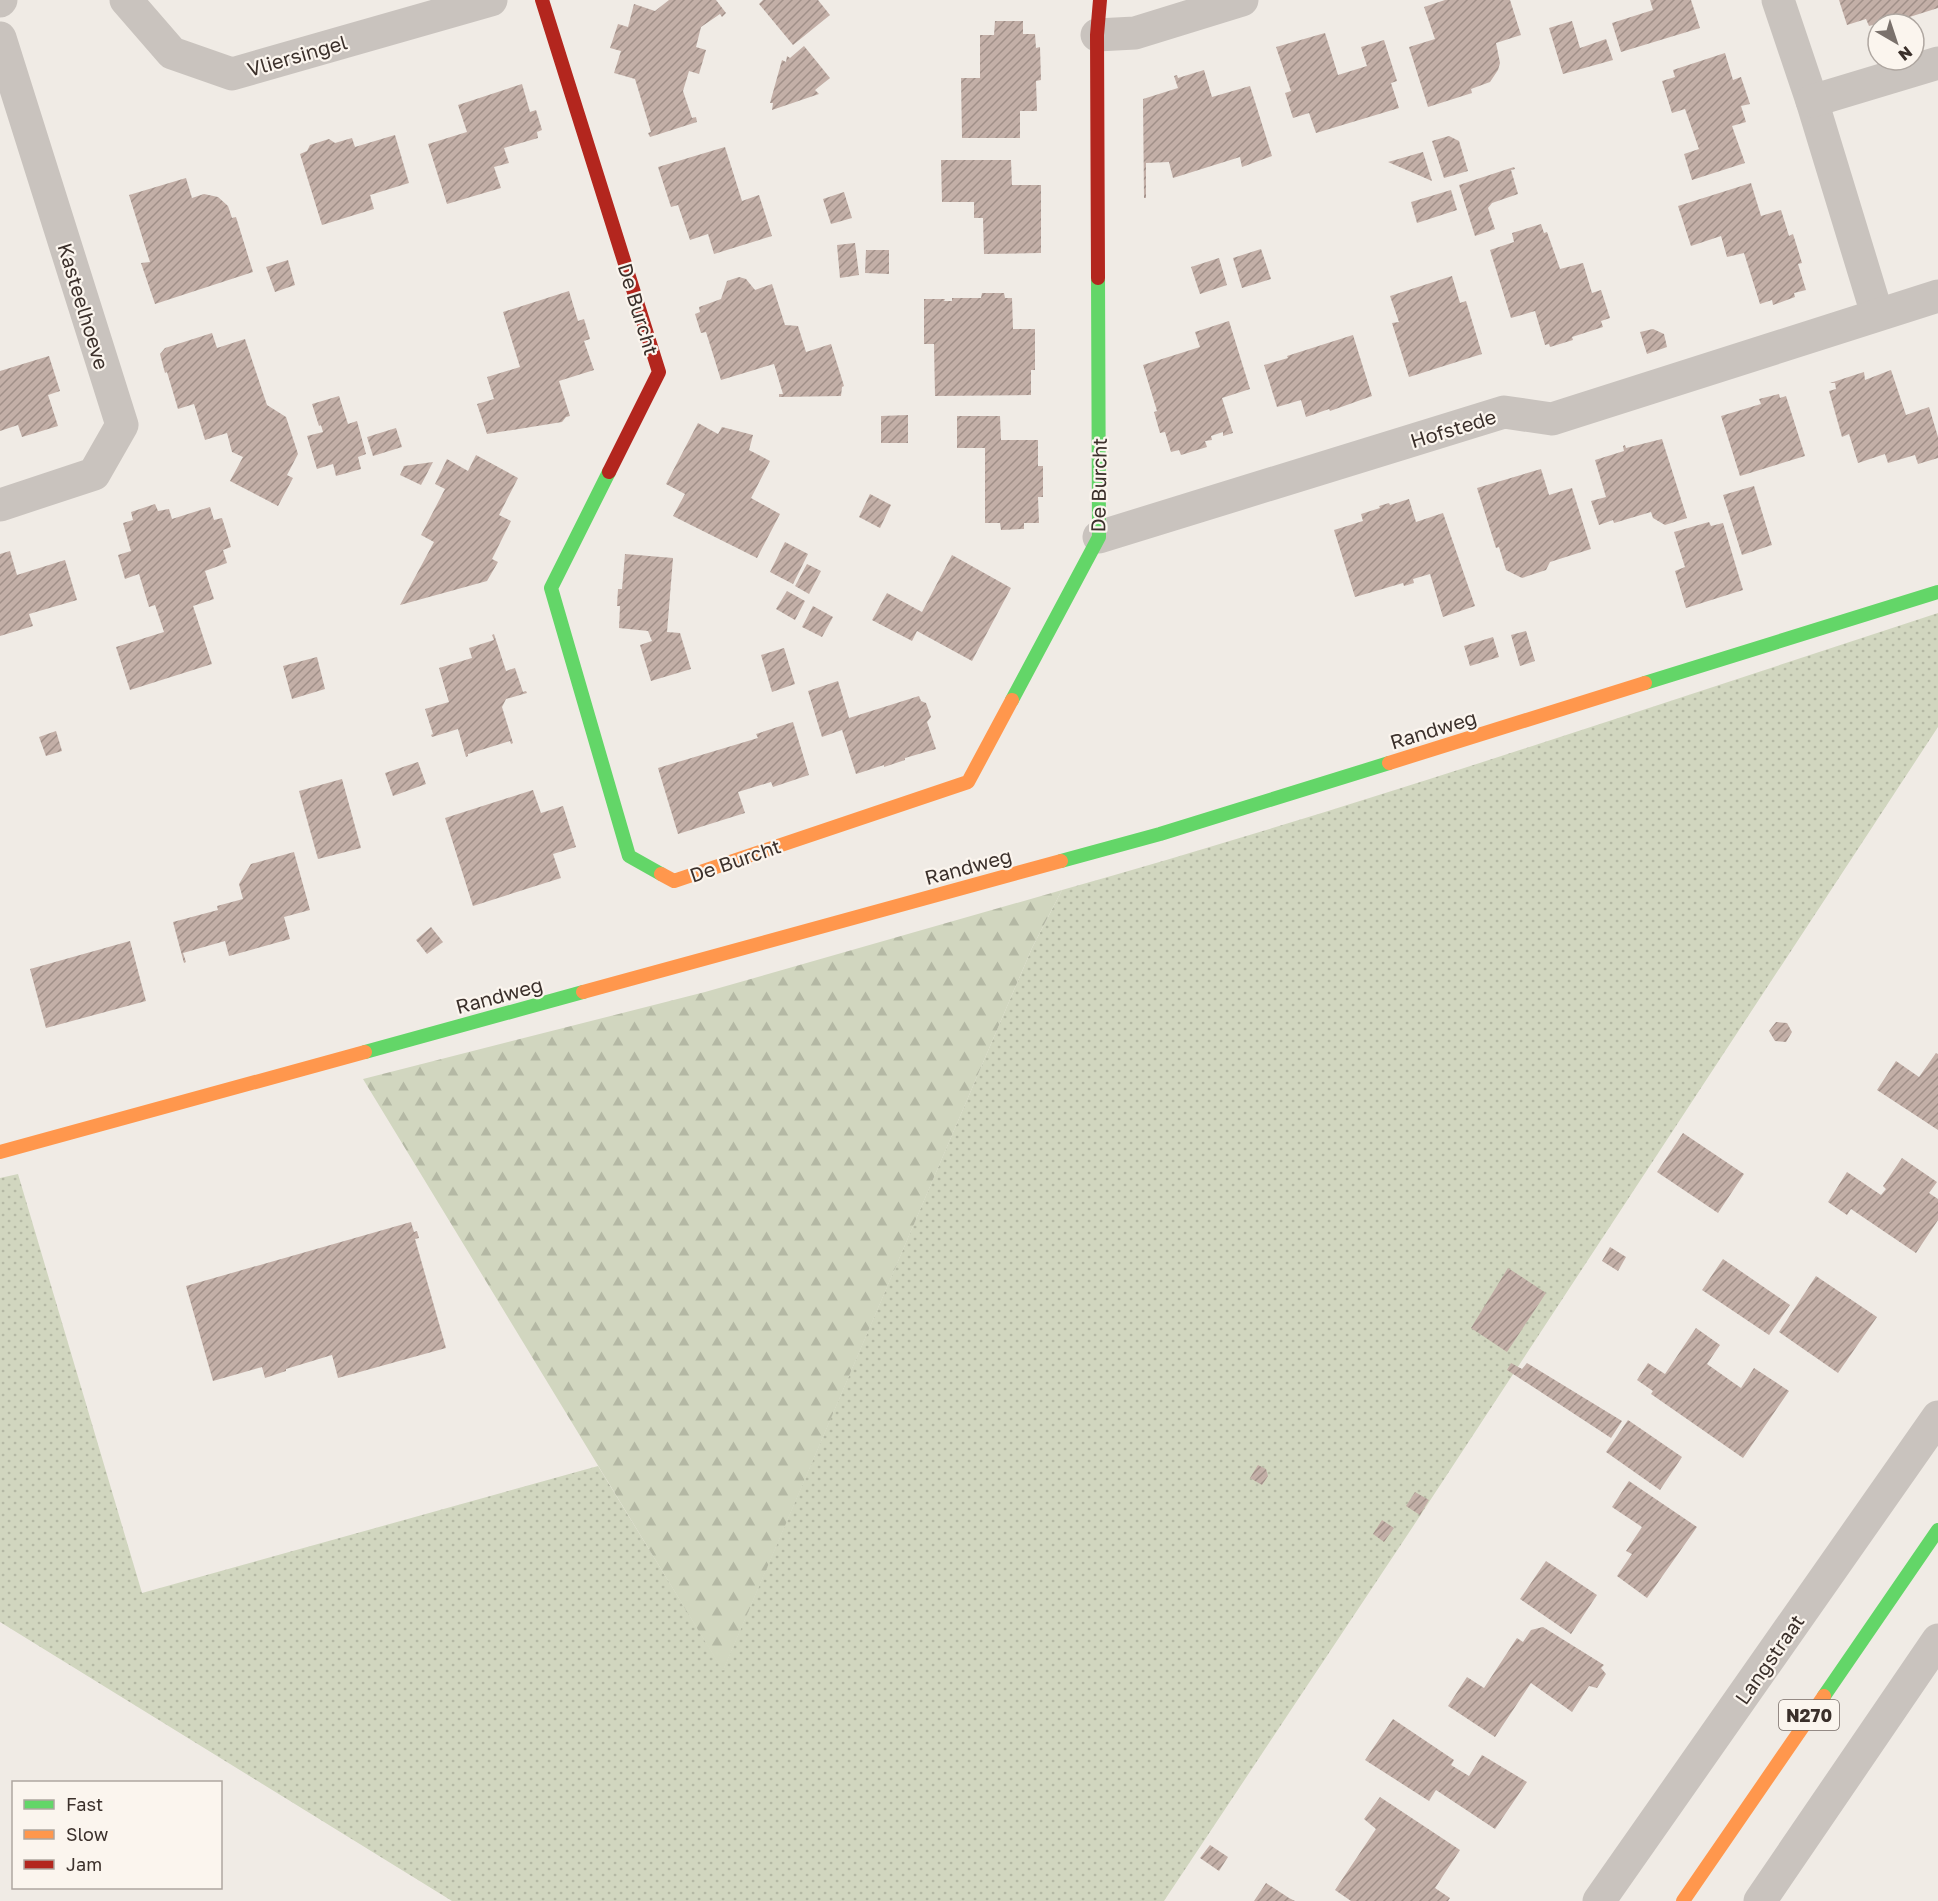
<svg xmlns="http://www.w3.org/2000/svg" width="1938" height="1901" font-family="'Golos Text',sans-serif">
  <defs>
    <pattern id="grass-dots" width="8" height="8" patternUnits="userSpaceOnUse" patternTransform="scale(1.5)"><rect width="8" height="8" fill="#d1d6bf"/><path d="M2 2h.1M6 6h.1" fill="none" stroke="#b4b8a4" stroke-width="1.8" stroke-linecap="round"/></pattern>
    <pattern id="forest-firs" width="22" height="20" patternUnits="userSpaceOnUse" patternTransform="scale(1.5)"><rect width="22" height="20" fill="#d1d6bf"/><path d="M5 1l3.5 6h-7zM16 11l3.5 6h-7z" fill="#b4b8a4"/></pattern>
    <pattern id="building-hatch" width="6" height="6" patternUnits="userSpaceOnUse" patternTransform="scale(1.5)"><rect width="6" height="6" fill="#c3afa7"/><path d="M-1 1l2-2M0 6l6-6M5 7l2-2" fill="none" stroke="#a08f88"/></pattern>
  </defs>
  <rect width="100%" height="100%" fill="#f0ebe5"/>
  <path fill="url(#grass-dots)" d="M1938,613V727L1412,1528L1164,1901H452L0,1622V1178L18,1174L142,1593L598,1466L723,1670L1032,948L1062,890C1357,807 1647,708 1938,613Z"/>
  <path fill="url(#forest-firs)" d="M1062,890L1032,948L723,1671L363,1079L705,992Z"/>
  <g fill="url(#building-hatch)">
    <path d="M669,0H716L726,13L722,17L720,14L701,27L696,47L706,50L699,74L689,71L683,91L692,118L696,117L697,122L650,137L648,133L651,132L635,79L614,73L621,51L610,48L618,24L628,27L634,4L655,11Z"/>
    <path d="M763,0H818L830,15L793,45L759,4Z"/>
    <path d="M1445,0H1510L1521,35L1496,43L1500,63L1498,70L1490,82L1471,89L1472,93L1428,107L1409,47L1435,39L1424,7Z"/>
    <path d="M1650,0H1691L1700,28L1621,52L1612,23L1653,10Z"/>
    <path d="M1839,0H1938V8L1900,20L1898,18L1869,26L1866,19L1847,25Z"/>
    <path d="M995,21H1023V34H1035L1036,48L1040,47L1041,80L1036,81L1037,111H1020V138H962L961,78H980V35H994Z"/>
    <path d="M1572,21L1580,48L1606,39L1613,60L1563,74L1549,28Z"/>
    <path d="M1325,33L1338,75L1367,66L1361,47L1384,40L1397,81L1391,83L1399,108L1316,133L1309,113L1293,118L1285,93L1291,91L1276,47Z"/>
    <path d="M804,46L830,78L815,90L819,94L772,110L773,103H770L782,60L786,62L787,56L790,58Z"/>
    <path d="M1725,53L1733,80L1741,77L1750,104L1741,106L1746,122L1732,126L1745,163L1692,180L1684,154L1699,149L1685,109L1672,113L1662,81L1675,77L1673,70Z"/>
    <path d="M1204,70L1212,97L1250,86L1272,156L1242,167L1240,157L1173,178L1169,162L1146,163V198H1144L1143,99L1178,88L1174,76L1177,75L1178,78Z"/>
    <path d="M522,84L530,112L536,110L542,130L537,132L538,138L504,148L509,163L494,167L501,188L447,204L428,144L467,132L458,105Z"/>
    <path d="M395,135L409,183L370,195L374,209L322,225L300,154L307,151L310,145L329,139L335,143L352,138L355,147Z"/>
    <path d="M1449,136L1459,141L1468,171L1444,178L1432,141Z"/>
    <path d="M725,147L742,201L759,195L772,236L714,254L708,234L690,240L678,205L671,207L658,167Z"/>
    <path d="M1423,152L1432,181L1388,162Z"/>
    <path d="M941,160H1011L1012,185H1041V253L984,254L983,218H974V202H942Z"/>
    <path d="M1514,167L1515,169L1511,170L1518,194L1492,203L1488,208L1495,229L1475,236L1459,185Z"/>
    <path d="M186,178L192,198L204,194L218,197L228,206L232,218L236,217L253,272L155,304L141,263L150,262L129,195Z"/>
    <path d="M1751,183L1761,216L1781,210L1789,236L1793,234L1802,263L1798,264L1806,290L1794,293L1795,297L1773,305L1772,300L1760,304L1744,253L1727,257L1721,236L1691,246L1678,206Z"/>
    <path d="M1451,190L1457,210L1417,223L1411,202Z"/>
    <path d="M844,192L852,218L831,224L823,199Z"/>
    <path d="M1541,224L1544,233L1547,232L1560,269L1583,263L1592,293L1601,290L1610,318L1601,321L1603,327L1572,337L1573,340L1550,347L1549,344L1545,345L1535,311L1511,318L1490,250L1514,242L1512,233Z"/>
    <path d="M855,243L859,275L840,278L837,245Z"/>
    <path d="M1261,249L1271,279L1242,288L1233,258Z"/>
    <path d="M866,250H889V274L865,273Z"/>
    <path d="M1219,258L1227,285L1200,294L1191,267Z"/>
    <path d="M288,260L295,285L275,292L266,267Z"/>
    <path d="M1452,276L1460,303L1466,301L1482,354L1409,377L1392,323L1399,322L1390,296Z"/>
    <path d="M739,277L746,279L755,290L772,284L785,325L798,326L806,352L831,344L844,386L842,387L841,396L779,397V394H783L774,364L721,380L706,332L701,333L695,314L700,312L699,307L721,299L727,281Z"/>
    <path d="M569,291L578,321L584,319L590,339L584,341L594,370L559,381L570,416L566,417L562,422L487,434L477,404L494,399L487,377L520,367L503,312Z"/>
    <path d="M982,293H1004L1005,298H1012L1013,329H1035V370H1031V395L935,396L934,344H924V299H945L944,301H952V298H981Z"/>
    <path d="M1229,321L1250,389L1222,398L1233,433L1223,436V432L1211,436L1212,440L1205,441L1207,447L1181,455L1179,450L1171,452L1165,432L1160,433L1154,412L1157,411L1143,365L1200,347L1195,332Z"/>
    <path d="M1653,329L1664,334L1667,347L1647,354L1640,332Z"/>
    <path d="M212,333L217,348L245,339L267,405L286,417L298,454L287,475L293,478L278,506L230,481L243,457L232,452L227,433L205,440L194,404L178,409L167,372L165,373L160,354L165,348Z"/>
    <path d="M1353,335L1372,396L1330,411L1329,409L1306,417L1301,400L1277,407L1264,365L1288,358L1287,356Z"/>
    <path d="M49,356L60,391L48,395L58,426L22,437L18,425L0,431V371Z"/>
    <path d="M1891,370L1906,415L1929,407L1938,437V458L1918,464L1915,455L1888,463L1885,454L1858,463L1849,434L1842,437L1829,391L1836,389L1835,383H1830L1864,372L1865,380Z"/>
    <path d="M1779,394L1780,398L1786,396L1805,456L1740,476L1721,416L1761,404L1759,399Z"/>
    <path d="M339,396L348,424L357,421L366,454L358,457L361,469L336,476L333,464L317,469L307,436L323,432L321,425L319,426L312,404Z"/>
    <path d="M908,415V443H881V416Z"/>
    <path d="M957,416H1000L1001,440H1038V466H1043V497H1038L1039,523H1024V529L1001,530L1000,523H985V448H957Z"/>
    <path d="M698,423L718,434L722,427L753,435L749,450L770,461L751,498L780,514L757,558L673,516L685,494L666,484Z"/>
    <path d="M396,428L402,447L373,456L367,437Z"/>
    <path d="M1662,439L1687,518L1665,525L1653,518L1651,512L1614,523L1613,520L1599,525L1591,501L1606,497L1595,460L1624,451L1623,446L1625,445L1626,448Z"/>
    <path d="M476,455L518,478L499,515L511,521L492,559L498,562L487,581L400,605L434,542L421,535L445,489L435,484L447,459L468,471Z"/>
    <path d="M433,462L421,485L400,475L404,466Z"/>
    <path d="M1541,469L1549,495L1572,488L1591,549L1550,562L1546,570L1522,578L1506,570L1499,547L1496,548L1477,488Z"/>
    <path d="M1754,486L1772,545L1742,555L1723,495Z"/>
    <path d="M870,494L891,505L880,528L859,517Z"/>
    <path d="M1409,499L1416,522L1443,513L1475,606L1443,617L1430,574L1413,579L1414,583L1404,586L1403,583L1355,597L1334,530L1363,521L1361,514L1380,508L1379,506L1389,503L1390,505Z"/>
    <path d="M155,504L158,511L169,509L172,519L210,507L214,520L222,518L231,547L223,550L227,563L205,571L214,599L193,606L212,664L130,690L116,647L164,632L155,605L149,607L139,574L125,579L118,555L131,551L123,523L133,520L131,512Z"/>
    <path d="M1709,522L1711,526L1723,523L1743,590L1686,608L1675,571L1685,567L1674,532Z"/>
    <path d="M785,542L808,554L793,584L770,572Z"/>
    <path d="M10,551L17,575L65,560L77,600L29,614L33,626L0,636V554Z"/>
    <path d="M625,554L673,558L667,632L680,633L691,669L651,681L640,645L652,641L648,631L619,628L620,606H617L618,589H622Z"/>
    <path d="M952,555L1011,588L972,661L917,631L912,641L872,620L887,593L922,612Z"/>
    <path d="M807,564L821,571L809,594L795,586Z"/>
    <path d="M787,591L805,601L795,620L776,609Z"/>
    <path d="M813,606L833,617L822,637L802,627Z"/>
    <path d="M1526,631L1535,661L1520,666L1511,635Z"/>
    <path d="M494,634L506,671L515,668L523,692L526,691L527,693L506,699L502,707L513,743L511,744L510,741L468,754V756L466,757L458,729L432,737L431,735L433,734L425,709L449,702L439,668L472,658L469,648L494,640L492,635Z"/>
    <path d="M1493,637L1499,657L1470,666L1464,646Z"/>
    <path d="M784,648L795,684L772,692L761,655Z"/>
    <path d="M317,657L325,689L292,699L283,666Z"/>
    <path d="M838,681L849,718L919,696L921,701L926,703L931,717L927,722L936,749L905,758V760L884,767V765L856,774L842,730L822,737L808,691Z"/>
    <path d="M793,722L809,775L773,787L771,782L738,792L745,813L678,834L658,768L758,738L756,734Z"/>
    <path d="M56,731L62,751L46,756L39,737Z"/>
    <path d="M418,762L426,784L393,796L385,773Z"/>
    <path d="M342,779L361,848L318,859L299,791Z"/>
    <path d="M533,790L541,813L563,806L576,847L553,854L561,878L473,906L445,818Z"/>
    <path d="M294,852L310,910L284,917L290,939L229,956L225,941L183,953L186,962L184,963L173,922L218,910L217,906L243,899L239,884L251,864Z"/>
    <path d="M431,927L443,942L427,954L416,940Z"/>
    <path d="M130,941L146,1001L46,1028L30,969Z"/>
    <path d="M1776,1022L1787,1023L1792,1032L1786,1042L1775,1041L1769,1031Z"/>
    <path d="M1936,1053L1938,1054V1130L1877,1090L1896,1061L1919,1077Z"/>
    <path d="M1683,1133L1744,1174L1718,1213L1657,1172Z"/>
    <path d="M1902,1158L1937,1182L1929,1193L1938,1199V1220L1916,1253L1851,1209L1847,1215L1828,1202L1847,1172L1881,1195L1886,1189L1883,1186Z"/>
    <path d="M411,1222L414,1232L417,1231L419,1238L415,1239L446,1348L338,1378L332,1355L286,1369V1371L265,1378L262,1367L213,1381L186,1286Z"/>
    <path d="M1610,1247L1626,1257L1618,1271L1602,1261Z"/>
    <path d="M1723,1259L1790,1305L1769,1335L1702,1290Z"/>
    <path d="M1508,1268L1546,1293L1507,1352L1471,1328Z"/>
    <path d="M1816,1276L1877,1317L1838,1373L1779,1332Z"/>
    <path d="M1696,1328L1720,1345L1707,1364L1741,1388L1754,1368L1789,1391L1743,1458L1651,1394L1653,1391L1637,1380L1648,1363L1665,1374Z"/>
    <path d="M1511,1363L1522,1369L1527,1363L1622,1421L1611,1438L1507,1370Z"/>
    <path d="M1628,1420L1682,1457L1660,1490L1606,1452Z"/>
    <path d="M1258,1465L1266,1469L1268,1476L1262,1485L1250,1478Z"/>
    <path d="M1629,1481L1697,1527L1647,1598L1617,1576L1632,1554L1626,1551L1642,1527L1612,1507Z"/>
    <path d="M1415,1492L1429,1500L1420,1515L1406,1506Z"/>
    <path d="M1382,1520L1394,1528L1384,1542L1373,1534Z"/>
    <path d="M1546,1561L1597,1595L1571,1634L1520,1599Z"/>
    <path d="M1543,1627L1604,1665L1601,1668L1606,1674L1597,1688L1589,1686L1572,1712L1531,1683L1495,1737L1448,1706L1467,1677L1484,1688L1517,1638L1523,1642L1531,1630Z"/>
    <path d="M1393,1719L1454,1760L1451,1765L1469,1776L1482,1755L1527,1782L1495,1829L1436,1790L1429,1801L1365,1760Z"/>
    <path d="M1380,1797L1460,1850L1435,1888L1450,1898L1448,1901H1351L1335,1890L1376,1829L1364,1819Z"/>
    <path d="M1210,1845L1228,1857L1219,1871L1200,1858Z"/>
    <path d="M1266,1883L1289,1898L1295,1901H1254Z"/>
  </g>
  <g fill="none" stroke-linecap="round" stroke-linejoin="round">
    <g stroke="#c9c3be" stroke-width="33">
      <path d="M126,0L172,53L232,74L491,0"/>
      <path d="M1778,0L1812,101L1877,314"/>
      <path d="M0,1L1,0"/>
      <path d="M1097,35L1135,33L1242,0"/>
      <path d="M0,38L122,425L94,474L0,505"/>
      <path d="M1812,101L1938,63"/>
      <path d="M1099,537L1504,412L1552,419L1938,296"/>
      <path d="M1599,1901L1938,1417"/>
      <path d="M1760,1901L1938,1640"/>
    </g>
    <g stroke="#63d668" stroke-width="14">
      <path d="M609,472L551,588L629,856L661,874"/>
      <path d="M1645,683L1938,592"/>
      <path d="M1012,700L1099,537L1098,278"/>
      <path d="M1061,861L1160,834L1389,763"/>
      <path d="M365,1052L583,992"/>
      <path d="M1824,1696L1938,1530"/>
    </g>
    <g stroke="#ff974d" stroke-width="14">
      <path d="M1389,763L1645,683"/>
      <path d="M661,874L674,881L968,782L1012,700"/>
      <path d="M583,992L1061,861"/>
      <path d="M0,1152L365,1052"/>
      <path d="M1683,1901L1824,1696"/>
    </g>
    <g stroke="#b3261e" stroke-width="14">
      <path d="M542,0L659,372L609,472"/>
      <path d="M1098,278L1097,35L1100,0"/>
    </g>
  </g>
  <g text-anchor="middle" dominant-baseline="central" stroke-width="4.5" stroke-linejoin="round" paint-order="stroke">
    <rect fill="#fbf5ee" stroke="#756b66" stroke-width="1.5" x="1779" y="1700" width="60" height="30" rx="4.5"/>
    <g font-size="18" font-weight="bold" fill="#3b302b">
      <text x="1809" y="1715">N270</text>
    </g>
    <g font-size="20" fill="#3b302b" stroke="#fbf5ee">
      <text transform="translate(297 55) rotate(-16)">Vliersingel</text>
      <text transform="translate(84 306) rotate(73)">Kasteelhoeve</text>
      <text transform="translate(639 309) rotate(73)">De Burcht</text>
      <text transform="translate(1453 428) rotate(-17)">Hofstede</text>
      <text transform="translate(1098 485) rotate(-89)">De Burcht</text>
      <text transform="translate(1433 729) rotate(-17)">Randweg</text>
      <text transform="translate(735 860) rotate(-19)">De Burcht</text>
      <text transform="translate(968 866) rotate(-15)">Randweg</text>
      <text transform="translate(499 995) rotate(-15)">Randweg</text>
      <text transform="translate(1769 1659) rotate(-55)">Langstraat</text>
    </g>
  </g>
  <rect x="12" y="1781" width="210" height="108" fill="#fbf5ee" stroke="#aea6a0" stroke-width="1.5"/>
  <rect x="24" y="1800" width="30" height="9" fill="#63d668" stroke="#aea6a0" stroke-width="1.5"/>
  <text x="66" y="1811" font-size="18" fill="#3b302b">Fast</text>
  <rect x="24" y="1830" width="30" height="9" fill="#ff974d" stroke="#aea6a0" stroke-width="1.5"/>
  <text x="66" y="1841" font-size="18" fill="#3b302b">Slow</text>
  <rect x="24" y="1860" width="30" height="9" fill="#b3261e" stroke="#aea6a0" stroke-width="1.5"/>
  <text x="66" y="1871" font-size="18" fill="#3b302b">Jam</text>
  <g transform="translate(1896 42) rotate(141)"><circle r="28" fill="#fbf5ee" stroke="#aea6a0" stroke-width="1.5"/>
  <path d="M0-4.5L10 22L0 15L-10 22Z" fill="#7a716c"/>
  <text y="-9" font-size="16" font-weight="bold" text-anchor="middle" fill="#3b302b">N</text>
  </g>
</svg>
